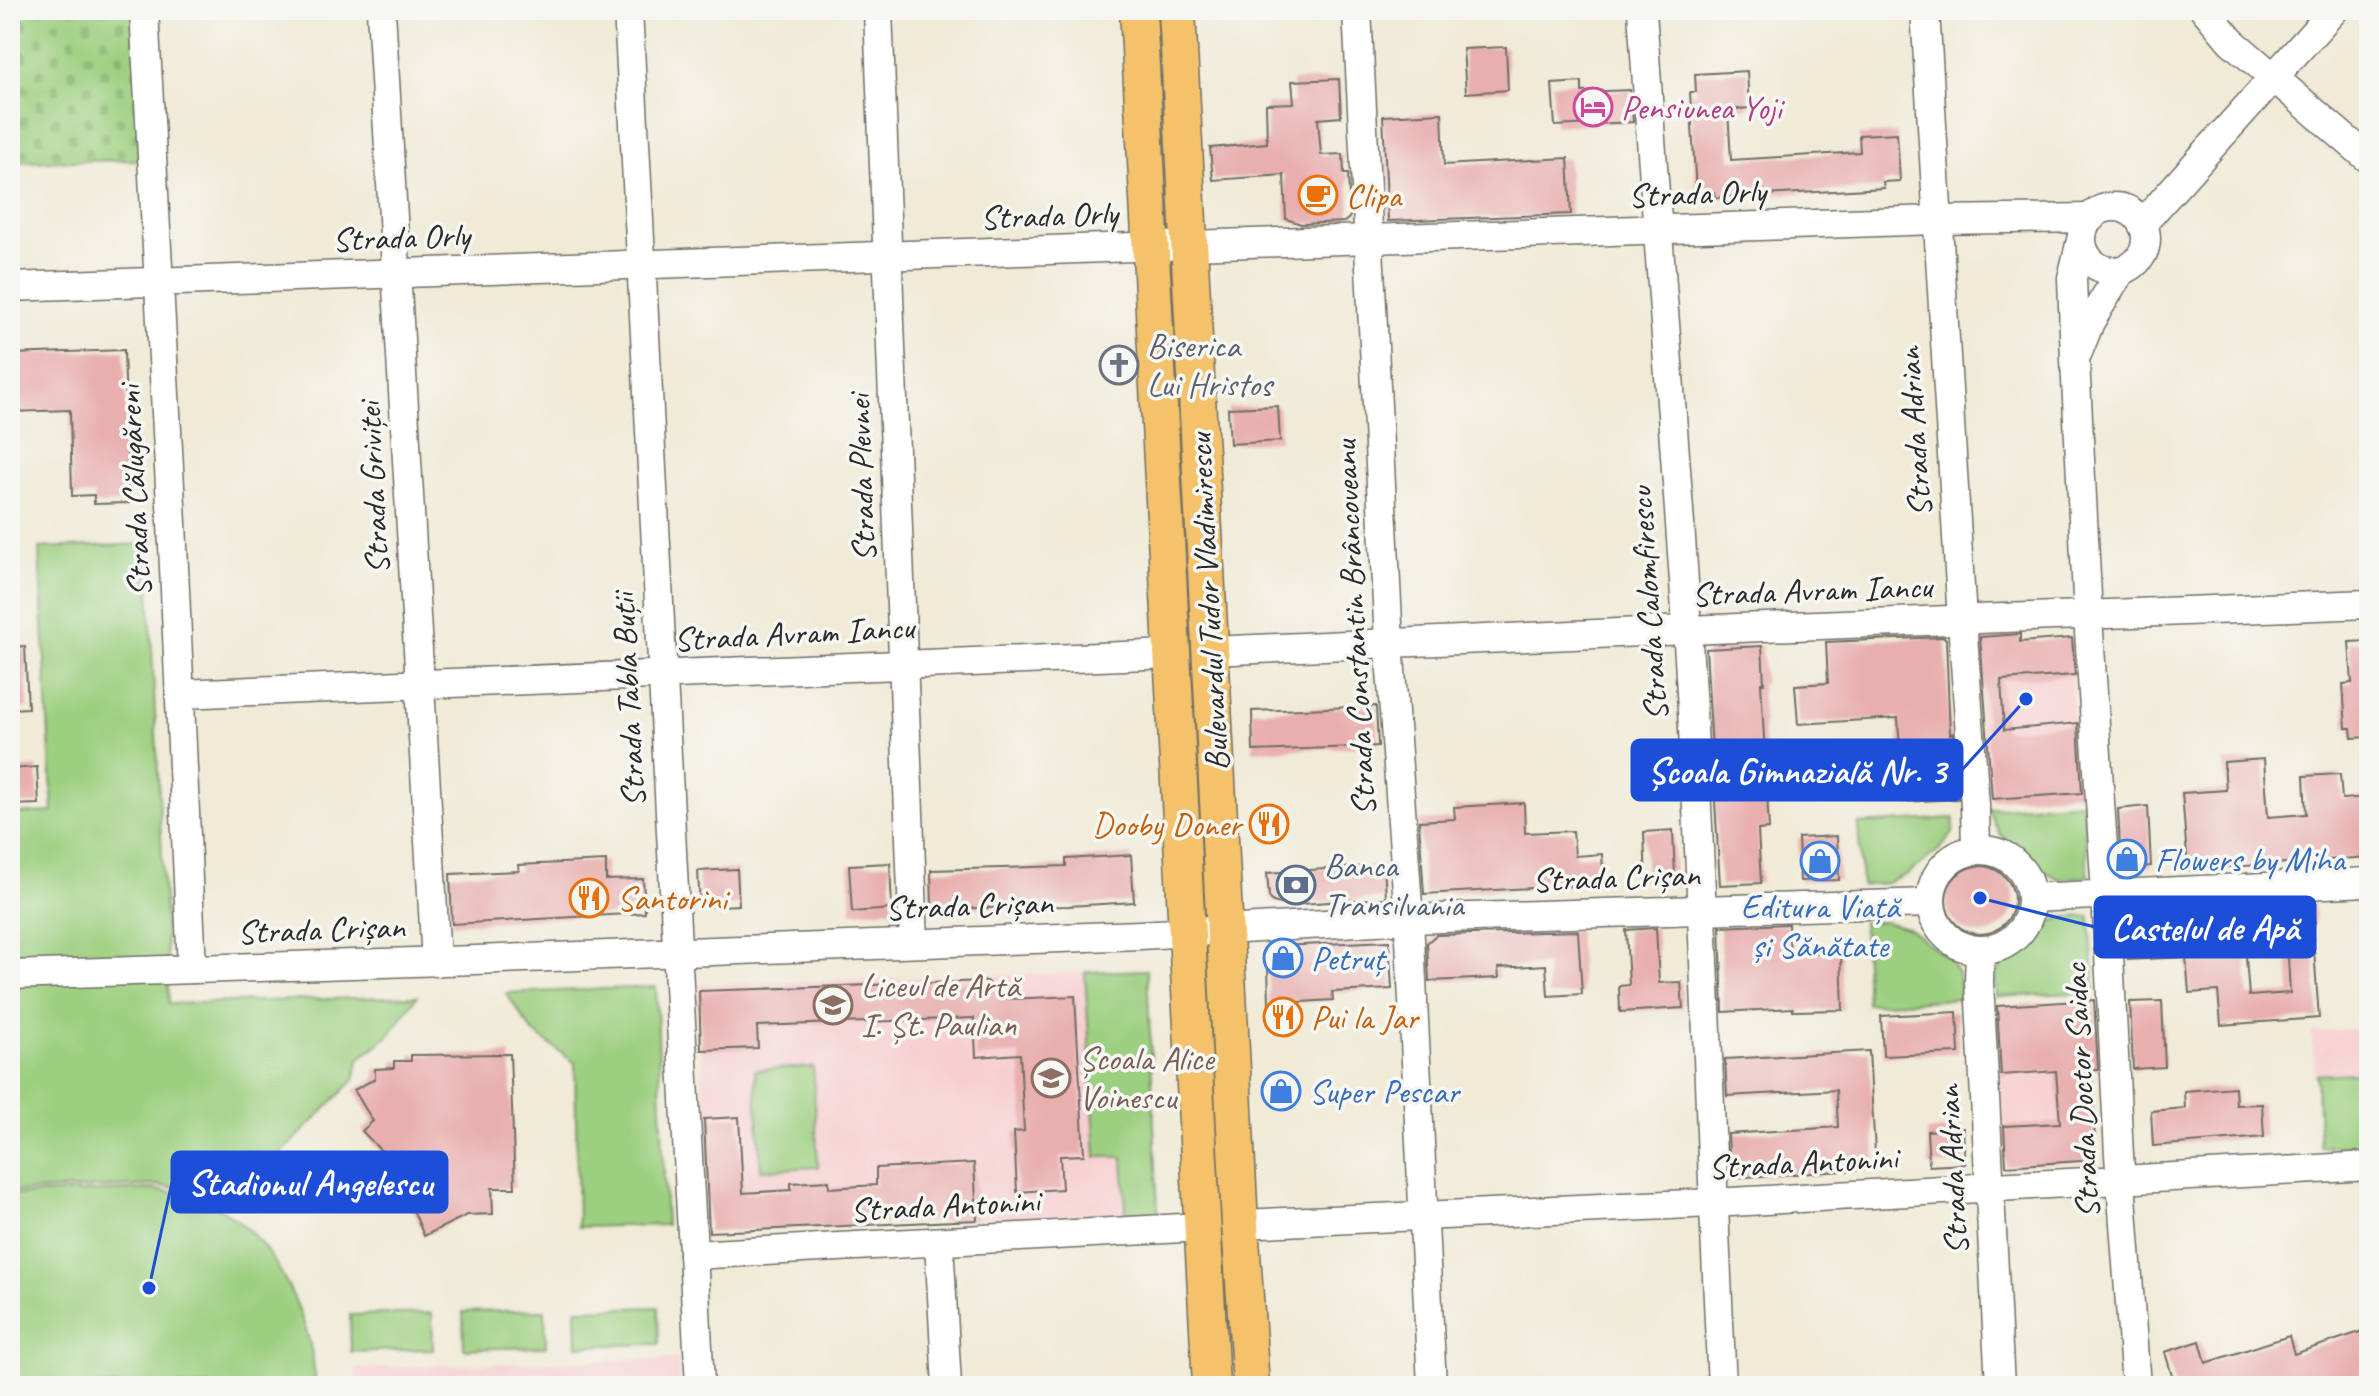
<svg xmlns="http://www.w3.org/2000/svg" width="2379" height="1396" font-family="Caveat,sans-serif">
  <defs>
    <pattern id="grass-dots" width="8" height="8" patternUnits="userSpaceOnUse" patternTransform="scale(2)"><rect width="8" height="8" fill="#9ccf7f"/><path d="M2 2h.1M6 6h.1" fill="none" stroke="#87b26e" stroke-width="1.8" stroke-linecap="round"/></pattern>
    <pattern id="cemetery-stones" width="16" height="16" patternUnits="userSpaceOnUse" patternTransform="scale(2)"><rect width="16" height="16" fill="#9ccf7f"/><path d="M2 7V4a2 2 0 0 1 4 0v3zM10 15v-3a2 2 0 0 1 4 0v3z" fill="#87b26e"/></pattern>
  </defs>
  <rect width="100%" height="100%" fill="#f6f6f2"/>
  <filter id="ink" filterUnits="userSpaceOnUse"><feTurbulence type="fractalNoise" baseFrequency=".0125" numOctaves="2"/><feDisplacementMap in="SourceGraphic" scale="16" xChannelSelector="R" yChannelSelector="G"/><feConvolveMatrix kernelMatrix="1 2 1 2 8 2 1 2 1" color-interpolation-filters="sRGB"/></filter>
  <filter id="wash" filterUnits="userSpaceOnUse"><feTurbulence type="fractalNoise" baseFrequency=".006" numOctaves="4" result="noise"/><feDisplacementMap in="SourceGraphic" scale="32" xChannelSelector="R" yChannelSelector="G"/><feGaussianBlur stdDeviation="1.8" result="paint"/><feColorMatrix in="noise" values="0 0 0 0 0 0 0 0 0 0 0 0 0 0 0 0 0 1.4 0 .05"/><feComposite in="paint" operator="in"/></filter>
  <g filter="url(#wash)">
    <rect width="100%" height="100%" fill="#f0ead6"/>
    <g fill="#f7cfd2">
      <path d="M2020,634L2021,642L2077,638L2080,674L2072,676L2075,723H2080L2085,793L1986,800L1975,637Z"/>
      <path d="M1147,970L1158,1212L708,1232L706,1176L742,1173L739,1118L704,1119L699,985Z"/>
      <path d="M2095,1000L2099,1069L2091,1070L2096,1160L2005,1166L1995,1006Z"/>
      <path d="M2369,1028V1145L2320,1147L2312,1032Z"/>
      <path d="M678,1358L679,1386H356V1368Z"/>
    </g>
    <path fill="url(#grass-dots)" stroke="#647d55" stroke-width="2" d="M1175,287L1202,837H1192L1165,288Z"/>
    <path fill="url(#cemetery-stones)" stroke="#647d55" stroke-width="2" d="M10,10H136L142,160L10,162Z"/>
    <g fill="#9ccf7f" stroke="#647d55" stroke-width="2">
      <path d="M147,544L169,1004L417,996L389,1035L359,1059L354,1080L237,1198L156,1185L10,1192V814L53,812L39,548Z"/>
      <path d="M2083,802L2088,876L2059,879L2040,869L2020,854L1999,833L1988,809Z"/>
      <path d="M1954,818L1953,833L1941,848L1908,874L1887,883L1862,886L1858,824Z"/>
      <path d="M2090,916L2095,992L1996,997C1996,989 1994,979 1997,972C2006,949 2036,927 2058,919C2068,916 2080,917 2090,916Z"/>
      <path d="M1863,922H1885L1908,928L1948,958L1958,973L1960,999L1867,1004Z"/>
      <path d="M1147,970L1158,1212L1126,1213L1123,1157H1096L1085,972Z"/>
      <path d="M656,987L666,1225L578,1227L575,1063L532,1031L506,993Z"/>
      <path d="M813,1067L818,1167L761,1170L755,1070Z"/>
      <path d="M2369,1072V1145L2320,1147L2316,1075Z"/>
      <path d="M153,1189C178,1193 202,1197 224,1211C276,1243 315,1325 315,1386H10V1195Z"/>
      <path d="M658,1307L659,1344L577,1346L576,1309Z"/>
      <path d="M545,1310L546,1347L464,1349L463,1312Z"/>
      <path d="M432,1313L433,1349L351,1352L350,1315Z"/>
    </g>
    <g id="blocks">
      <g fill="#e8afae">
        <path d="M1506,47L1508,90L1466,93L1463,49Z"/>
        <path d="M1747,71L1749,108L1728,110L1731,160L1860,152L1859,135L1897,133L1900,181L1883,182L1884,188L1715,198L1714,192L1696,193L1690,92H1696L1695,74Z"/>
        <path d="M1339,79L1341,117L1318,119L1321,155L1343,154L1344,174H1348L1350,216L1348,219L1344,222L1301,224L1286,219L1284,175L1213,180L1210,148L1267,143L1266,104L1294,103L1292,81Z"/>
        <path d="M1582,82V92L1630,90L1633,122L1555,126L1552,84Z"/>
        <path d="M1442,113L1444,165L1568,158L1571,214L1388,221L1383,116Z"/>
        <path d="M124,350L129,503L94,504V495L72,496L70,410L10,412V354Z"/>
        <path d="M1278,406L1280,441L1230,444L1228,408Z"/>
        <path d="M2020,634V642L2072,638L2075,675L2001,680L2004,730L2078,723L2082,793L1992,799L1980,637Z"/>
        <path d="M1944,637L1946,639L1950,734L1953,733L1958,799L1903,802L1898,718L1798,724L1795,685L1828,683L1826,642Z"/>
        <path d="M2369,641V737L2352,738L2351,728H2346L2343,684L2352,683L2349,642Z"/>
        <path d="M25,646L28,708L10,709V647Z"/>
        <path d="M1762,646L1764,683H1761L1769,829L1758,830L1761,883L1720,885L1706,649Z"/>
        <path d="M1376,706L1378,746L1253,751L1252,711Z"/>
        <path d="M2264,759L2268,817L2306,814L2304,776L2340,774L2342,799L2369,797V857L2188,870L2182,793L2226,790L2224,762Z"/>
        <path d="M37,767L39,804L10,805V769Z"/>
        <path d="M1524,803L1525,833L1573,831L1575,856L1602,854L1604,884L1424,894L1419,821L1455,819L1454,807Z"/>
        <path d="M2148,806L2151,866L2121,868L2118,809Z"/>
        <path d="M1673,830L1675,880L1646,882L1644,832Z"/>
        <path d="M1837,836L1839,880L1800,881L1798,838Z"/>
        <path d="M1131,855L1134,902L1068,906L932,909L931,870L1066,866V859Z"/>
        <path d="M606,861V880L643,879L645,913L452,924L450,874L519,871L518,865Z"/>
        <path d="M890,863L892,909L852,912L849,865Z"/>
        <path d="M1384,865L1386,898L1286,905L1273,902L1269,897L1267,873Z"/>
        <circle cx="1980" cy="900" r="34"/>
        <path d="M737,869L739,905L700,907L698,871Z"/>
        <path d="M2314,902L2315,923H2312L2319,1018L2221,1025L2218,991L2189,993L2186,957L2128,960L2125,913L2154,911V909L2242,905L2249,996L2290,993L2285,903Z"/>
        <path d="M1788,924L1790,954L1841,952L1843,1010L1793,1011V1008L1723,1012L1720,927Z"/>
        <path d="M1656,928L1659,983L1681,982L1683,1008L1620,1012L1619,986L1629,985L1626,930Z"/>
        <path d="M1578,931L1582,994L1548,996L1546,965L1498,968L1499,978L1429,981L1427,943L1436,935Z"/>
        <path d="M1389,941L1392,989L1332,992L1333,1000L1269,1004L1268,963L1280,946Z"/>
        <path d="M987,981L1007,999L1075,996L1084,1155L1060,1156L1062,1189L1017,1192L1014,1132L1024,1131L1020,1054L976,1057L974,1018L757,1026L758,1048L701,1050L699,991Z"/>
        <path d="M2094,1000L2098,1069H2091L2096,1160L2006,1166L2004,1126L2060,1123L2056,1071L2001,1075L1997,1006Z"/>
        <path d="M2162,1001L2165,1067L2133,1069L2130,1002Z"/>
        <path d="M1957,1012L1959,1053L1883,1056L1881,1016Z"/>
        <path d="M1869,1051L1876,1169L1730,1178L1728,1134L1838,1127L1836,1090L1727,1096L1725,1059Z"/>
        <path d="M510,1054L515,1188H492L493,1214L467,1215L424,1236L414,1212L375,1174L388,1158L362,1131L373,1121L354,1090L375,1079V1069L394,1068V1061H411V1055Z"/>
        <path d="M2235,1087L2236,1105L2262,1104L2264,1137L2153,1146L2151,1111L2185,1108L2184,1091Z"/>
        <path d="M739,1117L743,1193L791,1190V1183L829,1181V1188L876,1185V1168L974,1163L977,1220L709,1232L704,1119Z"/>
        <path d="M1963,1128L1965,1164L1929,1166L1927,1131Z"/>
        <path d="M2369,1329V1386H2175L2165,1352L2200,1341L2206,1363L2289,1336L2294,1354Z"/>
      </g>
    </g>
  </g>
  <g filter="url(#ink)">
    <use href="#blocks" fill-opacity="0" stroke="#706e67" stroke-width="2"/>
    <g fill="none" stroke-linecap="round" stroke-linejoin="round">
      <defs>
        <g id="minor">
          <path d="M144,10L172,523L192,969"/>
          <path d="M381,10L436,962"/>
          <path d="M628,10L700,1386"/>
          <path d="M878,10L914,943"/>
          <path d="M1357,10L1389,643L1409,919L1432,1386"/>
          <path d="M1642,10C1656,227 1676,443 1689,659C1704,901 1710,1144 1722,1386"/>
          <path d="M1925,10L1962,620L1975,806L1976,850"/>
          <path d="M2205,10L2231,41L2369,159"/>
          <circle cx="2114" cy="239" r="32"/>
          <path d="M2142,224L2334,10"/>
          <path d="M2082,236L2072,278L2075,360L2088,616L2106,894L2119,1155L2136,1386"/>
          <path d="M10,287L1190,245L1937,220L2091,218"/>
          <path d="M2078,352L2090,322L2121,271"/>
          <path d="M1210,651L1687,630L2369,604"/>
          <path d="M180,694L1172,654"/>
          <circle cx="1981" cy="900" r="50"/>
          <path d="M2031,898L2369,882"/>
          <path d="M1980,951L1979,982L2000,1386"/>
          <path d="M10,975L475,960L1140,935L1409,919L1930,903"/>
          <path d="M1240,1224L1713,1203L2369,1166"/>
          <path d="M939,1242L947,1386"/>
          <path d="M693,1255L1201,1227"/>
        </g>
        <g id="major">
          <path d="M1138,10L1211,1386"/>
          <path d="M1177,10L1240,1224L1251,1386"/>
        </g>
      </defs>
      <use href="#minor" stroke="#706e67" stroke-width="31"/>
      <use href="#major" stroke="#706e67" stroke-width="39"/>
      <use href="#minor" stroke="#fff" stroke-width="28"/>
      <use href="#major" stroke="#f3c26a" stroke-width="36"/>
    </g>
  </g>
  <defs>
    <symbol id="hotel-ring" viewBox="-11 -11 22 22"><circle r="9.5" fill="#f6f6f2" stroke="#d1479c" stroke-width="1.5"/><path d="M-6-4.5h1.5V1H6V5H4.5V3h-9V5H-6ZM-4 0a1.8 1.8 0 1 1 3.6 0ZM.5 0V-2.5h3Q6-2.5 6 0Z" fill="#d1479c"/></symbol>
    <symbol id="cafe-ring" viewBox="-11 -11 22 22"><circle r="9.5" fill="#f6f6f2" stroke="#e8710a" stroke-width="1.5"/><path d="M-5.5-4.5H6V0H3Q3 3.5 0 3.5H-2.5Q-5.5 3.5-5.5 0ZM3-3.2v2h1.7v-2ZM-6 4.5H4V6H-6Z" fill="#e8710a"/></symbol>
    <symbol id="church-ring" viewBox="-11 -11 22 22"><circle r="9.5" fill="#f6f6f2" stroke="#6b7280" stroke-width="1.5"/><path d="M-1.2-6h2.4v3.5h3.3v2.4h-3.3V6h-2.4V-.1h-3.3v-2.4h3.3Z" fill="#6b7280"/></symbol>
    <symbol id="restaurant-ring" viewBox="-11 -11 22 22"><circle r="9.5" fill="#f6f6f2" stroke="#e8710a" stroke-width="1.5"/><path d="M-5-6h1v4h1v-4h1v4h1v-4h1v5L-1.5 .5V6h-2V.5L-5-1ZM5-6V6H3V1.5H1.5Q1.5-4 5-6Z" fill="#e8710a"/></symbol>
    <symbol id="shop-ring" viewBox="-11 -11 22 22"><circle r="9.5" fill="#f6f6f2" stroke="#3f7fe0" stroke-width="1.5"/><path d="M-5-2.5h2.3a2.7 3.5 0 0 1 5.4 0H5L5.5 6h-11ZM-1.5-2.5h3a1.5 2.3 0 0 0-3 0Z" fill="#3f7fe0"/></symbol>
    <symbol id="bank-ring" viewBox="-11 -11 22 22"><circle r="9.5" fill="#f6f6f2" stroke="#5c6f8a" stroke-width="1.5"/><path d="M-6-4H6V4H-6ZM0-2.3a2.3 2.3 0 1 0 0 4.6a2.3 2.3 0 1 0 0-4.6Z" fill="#5c6f8a"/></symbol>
    <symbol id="school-ring" viewBox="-11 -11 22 22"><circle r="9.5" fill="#f6f6f2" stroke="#8d6e63" stroke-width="1.5"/><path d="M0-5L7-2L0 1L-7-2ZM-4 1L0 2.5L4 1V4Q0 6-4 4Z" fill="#8d6e63"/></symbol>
  </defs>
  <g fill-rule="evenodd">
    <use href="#hotel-ring" x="1571" y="85" width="44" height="44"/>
    <use href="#cafe-ring" x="1296" y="173" width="44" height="44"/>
    <use href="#church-ring" x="1097" y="343" width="44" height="44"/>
    <use href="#restaurant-ring" x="1247" y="802" width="44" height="44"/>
    <use href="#shop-ring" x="2105" y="837" width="44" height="44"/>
    <use href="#shop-ring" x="1798" y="839" width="44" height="44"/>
    <use href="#bank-ring" x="1274" y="863" width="44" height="44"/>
    <use href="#restaurant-ring" x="567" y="876" width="44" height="44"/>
    <use href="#shop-ring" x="1261" y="936" width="44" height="44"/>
    <use href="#school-ring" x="811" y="983" width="44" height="44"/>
    <use href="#restaurant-ring" x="1261" y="995" width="44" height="44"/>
    <use href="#school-ring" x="1029" y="1056" width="44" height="44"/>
    <use href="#shop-ring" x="1259" y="1069" width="44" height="44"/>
  </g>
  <g text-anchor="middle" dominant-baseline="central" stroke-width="7" stroke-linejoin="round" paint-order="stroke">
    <g font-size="34" fill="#b23c85" stroke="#f6f6f2" text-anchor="start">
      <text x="1621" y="107">Pensiunea Yoji</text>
    </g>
    <g font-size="34" fill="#2b2b2b" stroke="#f6f6f2">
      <text transform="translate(1697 193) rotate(-2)">Strada Orly</text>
      <text transform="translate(1049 215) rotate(-2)">Strada Orly</text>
      <text transform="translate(401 237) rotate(-2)">Strada Orly</text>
      <text transform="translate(1914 432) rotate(-94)">Strada Adrian</text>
      <text transform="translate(861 478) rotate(-92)">Strada Plevnei</text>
      <text transform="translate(373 488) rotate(-93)">Strada Griviței</text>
      <text transform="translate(134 491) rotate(-93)">Strada Călugăreni</text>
      <text transform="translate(1812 590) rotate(-2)">Strada Avram Iancu</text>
      <text transform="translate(1208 602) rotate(-93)">Bulevardul Tudor Vladimirescu</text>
      <text transform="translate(1648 604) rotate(-94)">Strada Calomfirescu</text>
      <text transform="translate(1354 628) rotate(-93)">Strada Constantin Brâncoveanu</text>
      <text transform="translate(794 633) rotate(-3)">Strada Avram Iancu</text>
      <text transform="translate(628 700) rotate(-93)">Strada Tabla Buții</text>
      <text transform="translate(1616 877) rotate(-2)">Strada Crișan</text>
      <text transform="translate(969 905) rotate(-2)">Strada Crișan</text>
      <text transform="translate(321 929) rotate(-2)">Strada Crișan</text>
      <text transform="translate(2081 1091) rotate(-93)">Strada Doctor Saidac</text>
      <text transform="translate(1803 1162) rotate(-3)">Strada Antonini</text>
      <text transform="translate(1952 1170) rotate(-93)">Strada Adrian</text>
      <text transform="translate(945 1205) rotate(-3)">Strada Antonini</text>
    </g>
    <g font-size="34" fill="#c56008" stroke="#f6f6f2" text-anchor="start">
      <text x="1346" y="195">Clipa</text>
      <text x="1241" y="824" text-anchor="end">Dooby Doner</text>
      <text x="617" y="898">Santorini</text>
      <text x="1311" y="1017">Pui la Jar</text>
    </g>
    <g font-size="34" fill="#5b616d" stroke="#f6f6f2" text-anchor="start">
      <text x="1147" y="345">Biserica<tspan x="1147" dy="39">Lui Hristos</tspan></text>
    </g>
    <g font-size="34" fill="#366cbe" stroke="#f6f6f2" text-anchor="start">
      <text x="2155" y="859">Flowers by Miha</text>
      <text x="1820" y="906" text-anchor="middle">Editura Viață<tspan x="1820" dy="39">și Sănătate</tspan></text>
      <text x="1311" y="958">Petruț</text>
      <text x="1309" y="1091">Super Pescar</text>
    </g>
    <g font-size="34" fill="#4e5e75" stroke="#f6f6f2" text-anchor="start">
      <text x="1324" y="865">Banca<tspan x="1324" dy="39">Transilvania</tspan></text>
    </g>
    <g font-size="34" fill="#785e54" stroke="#f6f6f2" text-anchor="start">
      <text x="861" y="985">Liceul de Artă<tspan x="861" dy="39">I. Șt. Paulian</tspan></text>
      <text x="1079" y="1058">Școala Alice<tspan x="1079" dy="39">Voinescu</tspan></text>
    </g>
  </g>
  <path fill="none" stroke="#1d4ed8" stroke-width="3" d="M2026 699L1962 770M1980 898L2095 927M149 1288L172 1182"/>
  <g fill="#1d4ed8" stroke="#f6f6f2" stroke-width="3">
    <circle cx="2026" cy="699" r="8"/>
    <circle cx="1980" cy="898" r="8"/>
    <circle cx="149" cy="1288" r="8"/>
  </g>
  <g fill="#1d4ed8" stroke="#1d4ed8" stroke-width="3">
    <rect x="1632" y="740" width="330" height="60" rx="8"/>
    <rect x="2095" y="897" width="220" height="60" rx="8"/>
    <rect x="172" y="1152" width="275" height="60" rx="8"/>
  </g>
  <g font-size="36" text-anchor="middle" font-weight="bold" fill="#fff">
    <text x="1797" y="783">Școala Gimnazială Nr. 3</text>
    <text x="2205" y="940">Castelul de Apă</text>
    <text x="310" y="1195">Stadionul Angelescu</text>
  </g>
  <rect width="2379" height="1396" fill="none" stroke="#f6f6f2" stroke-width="40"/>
</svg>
